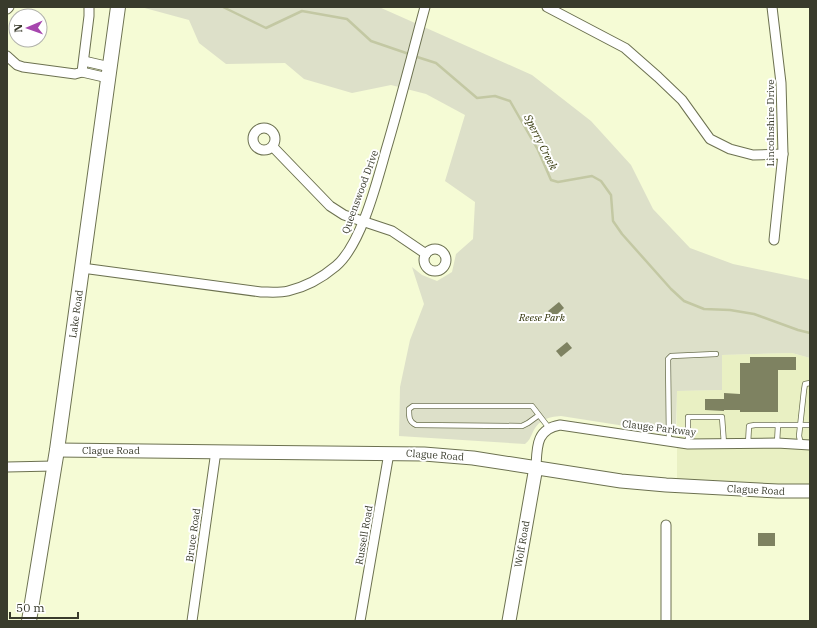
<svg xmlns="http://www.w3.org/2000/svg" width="817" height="628" font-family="'IBM Plex Serif',serif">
  <rect width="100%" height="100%" fill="#f5fbd5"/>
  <path fill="#e9f0c3" d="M792,353L810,358V486L677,480V391L722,390V355Z"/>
  <path fill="#dde0c9" d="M141,7H379L532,75L591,121L631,165L653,209L690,248L733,264L810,280V358L792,353L722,355V390L677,391L676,434L561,416C547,417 538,420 532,434C530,438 529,441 525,444L399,436L400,387L410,340L424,304L412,267L422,275L437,281L452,272L456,254L473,239L475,202L445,181L465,115L426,94L391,85L352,93L304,79L285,63L226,64L199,43L189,20Z"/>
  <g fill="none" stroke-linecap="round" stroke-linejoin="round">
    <g stroke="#c3c8a3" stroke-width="2.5">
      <path d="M223,7L266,28L302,11L347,19L371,41L409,54"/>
      <path d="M414,56L436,63L477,98L495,96L510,101L538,150L551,180L558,182L592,176L601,181L611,195L613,221L622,234L671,289L684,301L704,309L730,310L754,314L798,330L810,333"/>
    </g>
  </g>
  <g fill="#7e8261">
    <path d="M559,302L564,308L554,317L548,311Z"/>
    <path d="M567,342L572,348L561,357L556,351Z"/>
    <path d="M750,357H796V370H778V412H740V410H724V411L705,410V399H724V393L740,394V363H750Z"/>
    <rect x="758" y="533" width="17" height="13"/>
  </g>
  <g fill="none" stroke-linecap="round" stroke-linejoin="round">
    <defs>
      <g id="lane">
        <path d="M539,415L528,423L522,426L416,425C409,422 409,417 409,409L413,406H532L549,428"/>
        <path d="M669,441L668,359L671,356L716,354"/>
        <path d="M777,443L778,425"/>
        <path d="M688,444V417H722L724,444"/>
        <path d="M748,444L749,426L755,425H810"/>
        <path d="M801,444L799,436L804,390L805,384L810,383"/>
      </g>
      <g id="street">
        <path d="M547,7L625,48L658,77L682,100L710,139L730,149L753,155L783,154"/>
        <path d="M772,7L781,83L783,154L774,240"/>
        <path d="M7,9L9,7"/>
        <path d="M7,56L17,65L23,67L75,74L82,72L89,16V7"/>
        <path d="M84,61L110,67"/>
        <path d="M82,72L108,78"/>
        <circle cx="264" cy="139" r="11"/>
        <path d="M273,147L330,206L344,215L392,231L426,254"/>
        <circle cx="435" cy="260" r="11"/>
        <path d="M82,268L261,292C269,292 280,293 288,291C305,287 323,277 336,266C361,245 377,182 386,150C400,103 412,55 425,7"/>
        <path d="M7,467L54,466"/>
        <path d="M536,467C537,447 536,429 560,425L688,444L777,443L810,445"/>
        <path d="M192,621L216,451"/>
        <path d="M360,621L389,453"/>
        <path d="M666,621V525"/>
      </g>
      <g id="secondary">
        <path d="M57,450L424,454L473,458L621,481L666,485L778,491H810"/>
        <path d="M509,621L536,467"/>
      </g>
      <path id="primary" d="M29,621L57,450L118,7"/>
    </defs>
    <use href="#lane" stroke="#6c7150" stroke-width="6"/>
    <use href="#street" stroke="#6c7150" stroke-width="11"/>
    <use href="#secondary" stroke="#6c7150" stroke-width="15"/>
    <use href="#primary" stroke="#6c7150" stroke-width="16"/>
    <use href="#lane" stroke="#fff" stroke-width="4.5"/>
    <use href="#street" stroke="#fff" stroke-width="9"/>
    <use href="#secondary" stroke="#fff" stroke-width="13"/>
    <use href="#primary" stroke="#fff" stroke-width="14"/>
  </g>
  <g text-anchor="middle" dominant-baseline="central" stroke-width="4" stroke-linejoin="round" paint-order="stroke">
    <g font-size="10" fill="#393b2c" stroke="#fff">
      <text transform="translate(770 123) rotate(-90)">Lincolnshire Drive</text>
      <text transform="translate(360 192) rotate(-70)">Queenswood Drive</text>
      <text transform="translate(76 314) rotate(-82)">Lake Road</text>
      <text transform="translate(659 428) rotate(7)">Clauge Parkway</text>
      <text x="111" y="450">Clague Road</text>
      <text transform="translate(435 455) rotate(4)">Clague Road</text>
      <text transform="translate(756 490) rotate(3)">Clague Road</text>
      <text transform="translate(193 535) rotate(-82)">Bruce Road</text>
      <text transform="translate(364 535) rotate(-80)">Russell Road</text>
      <text transform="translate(522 544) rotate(-80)">Wolf Road</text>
    </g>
    <g font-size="10" font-style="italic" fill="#2a2d00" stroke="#fff">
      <text x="542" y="317">Reese Park</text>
    </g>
    <g font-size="11" font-style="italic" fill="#313506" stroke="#fff">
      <text transform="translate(541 142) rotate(63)">Sperry Creek</text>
    </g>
  </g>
  <rect width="817" height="628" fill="none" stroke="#393b2c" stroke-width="16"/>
  <g transform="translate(28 28) rotate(268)"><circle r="19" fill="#ffffff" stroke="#b0b1ab"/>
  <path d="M0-3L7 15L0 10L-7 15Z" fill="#a646ae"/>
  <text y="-6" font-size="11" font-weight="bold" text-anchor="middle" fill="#393b2c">N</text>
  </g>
  <path d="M10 612v6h68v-6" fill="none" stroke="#393b2c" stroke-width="2"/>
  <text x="16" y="612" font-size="12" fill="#393b2c" stroke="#ffffff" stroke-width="3" paint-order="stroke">50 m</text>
</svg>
